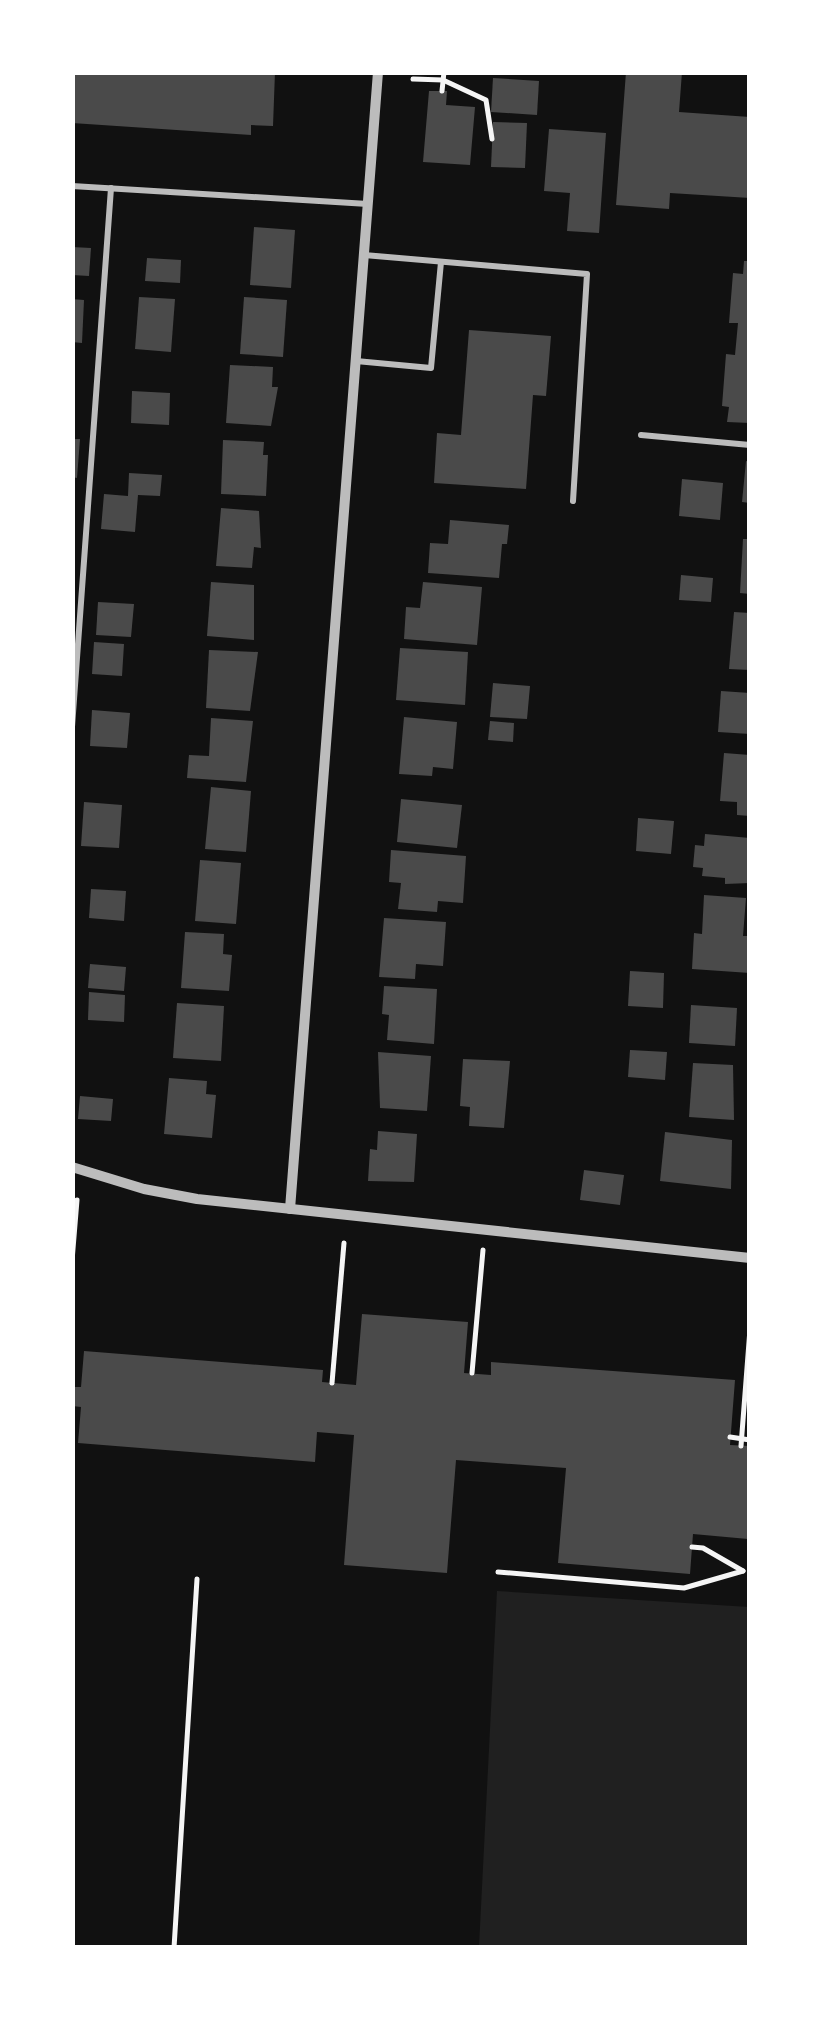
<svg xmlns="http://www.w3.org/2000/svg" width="822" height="2020" font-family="'Crimson Pro',serif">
  <rect width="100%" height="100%" fill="#111"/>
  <path fill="#202020" d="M497,1591L749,1607V1947H479Z"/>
  <g fill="#4a4a4a">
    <path d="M72,72H275L273,126L251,125V135L72,123Z"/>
    <path d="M626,72H682L679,112L750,117V198L670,193L669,209L616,205Z"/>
    <path d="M493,78L539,81L537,115L491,112Z"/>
    <path d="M429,91H447L446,105L475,107L470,165L423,162Z"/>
    <path d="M493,122L527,123L525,168L491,167Z"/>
    <path d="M549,129L606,133L599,233L567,231L570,193L544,191Z"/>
    <path d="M254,227L295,230L291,288L250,285Z"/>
    <path d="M72,247L91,248L89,276L72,275Z"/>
    <path d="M147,258L181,260L180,283L145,281Z"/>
    <path d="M744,261H750V423L727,422L729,407L722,406L726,354L735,355L738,323H729L733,273L743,274Z"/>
    <path d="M139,297L175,299L171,352L135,349Z"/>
    <path d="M244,297L287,300L283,357L240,354Z"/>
    <path d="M72,299L84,300L82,343L72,342Z"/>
    <path d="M469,330L551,336L546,396L533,395L526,489L434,483L437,433L461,435Z"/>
    <path d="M230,365L273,367L272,387H278L271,426L226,423Z"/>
    <path d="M132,391L170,393L169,425L131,423Z"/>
    <path d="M72,439H80L77,478L72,477Z"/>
    <path d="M223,440L264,442L263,455H268L266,496L221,494Z"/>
    <path d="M746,461L750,462V503L742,502Z"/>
    <path d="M129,473L162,475L160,496L138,495L135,532L101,529L104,494L128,496Z"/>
    <path d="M682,479L723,483L720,520L679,516Z"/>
    <path d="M221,508L259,511L261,548L254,547L252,568L216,566Z"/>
    <path d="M450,520L509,525L507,544H502L499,578L428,573L430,543L448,544Z"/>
    <path d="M743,539H750V594L740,593Z"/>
    <path d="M681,575L713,578L711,602L679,600Z"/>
    <path d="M211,582L254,585V640L207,636Z"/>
    <path d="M423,582L482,587L477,645L404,639L406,607L420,608Z"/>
    <path d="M98,602L134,604L131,637L96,635Z"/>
    <path d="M734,612L750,613V670L729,669Z"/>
    <path d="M94,642L124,644L122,676L92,674Z"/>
    <path d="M400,648L468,652L465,705L396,700Z"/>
    <path d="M209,650L258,652L250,711L206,708Z"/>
    <path d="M493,683L530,686L527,719L490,717Z"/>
    <path d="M721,691L750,693V734L718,732Z"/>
    <path d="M92,710L130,713L127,748L90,746Z"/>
    <path d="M404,717L457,722L453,769L433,767L432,776L399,774Z"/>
    <path d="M211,718L253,721L246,782L187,778L189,755L209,756Z"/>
    <path d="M490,721L514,723L513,742L488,740Z"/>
    <path d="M724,753L750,755V816L737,815V802L720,801Z"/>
    <path d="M211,787L251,791L246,852L205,849Z"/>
    <path d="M401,799L462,805L457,848L397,842Z"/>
    <path d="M84,802L122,805L119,848L81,846Z"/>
    <path d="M638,818L674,821L671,854L636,851Z"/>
    <path d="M705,834L750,838V883L725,884V878L702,876L703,868L693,867L695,845L704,846Z"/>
    <path d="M391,850L466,856L463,903L438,901L437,912L398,909L401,883L389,882Z"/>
    <path d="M200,860L241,863L236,924L195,921Z"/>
    <path d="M91,889L126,891L124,921L89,918Z"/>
    <path d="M704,895L746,898L743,936H750V973L692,969L694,933L702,934Z"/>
    <path d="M384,918L446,922L443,966L416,964L415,979L379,977Z"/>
    <path d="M185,932L224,934L223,954L232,955L229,991L181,988Z"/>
    <path d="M90,964L126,967L124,991L88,988Z"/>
    <path d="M630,971L664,973L663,1008L628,1006Z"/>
    <path d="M384,986L437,989L434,1044L387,1040L389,1015L382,1014Z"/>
    <path d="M89,992L125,995L124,1022L88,1020Z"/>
    <path d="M177,1003L224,1006L221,1061L173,1058Z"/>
    <path d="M691,1005L737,1008L735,1046L689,1043Z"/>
    <path d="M630,1050L667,1052L665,1080L628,1077Z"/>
    <path d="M378,1052L431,1056L427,1111L380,1108Z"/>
    <path d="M463,1059L510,1061L504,1128L469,1126L470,1107L460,1106Z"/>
    <path d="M693,1063L733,1065L734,1120L689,1117Z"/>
    <path d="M169,1078L207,1081L206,1094L216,1095L212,1138L164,1134Z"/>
    <path d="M80,1096L113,1099L111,1121L78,1119Z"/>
    <path d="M378,1131L417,1134L414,1182L368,1181L370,1149L377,1150Z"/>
    <path d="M665,1132L732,1140L731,1189L660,1181Z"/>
    <path d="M584,1170L624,1175L620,1205L580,1200Z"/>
    <path d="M362,1314L468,1322L464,1373L491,1375V1362L735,1380L730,1445L750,1446L748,1539L693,1534L690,1574L558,1563L566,1468L456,1460L447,1573L344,1565L354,1435L317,1432L315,1462L78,1443L81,1407L72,1406V1387H81L84,1351L323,1370L322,1382L356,1385Z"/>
  </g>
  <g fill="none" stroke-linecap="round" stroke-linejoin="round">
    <g stroke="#f5f5f5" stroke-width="5">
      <path d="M413,79L443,80L486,100L492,139"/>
      <path d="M442,91L444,72"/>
      <path d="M72,1261L77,1200"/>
      <path d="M472,1373L483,1250"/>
      <path d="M332,1383L344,1243"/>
      <path d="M730,1437L750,1440"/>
      <path d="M741,1446L750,1329"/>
      <path d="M692,1547L703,1548L743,1571"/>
      <path d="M498,1572L684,1588L743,1571"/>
      <path d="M174,1948L197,1579"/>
    </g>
    <g stroke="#bcbcbc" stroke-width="6">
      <path d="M72,186L368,204"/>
      <path d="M364,255L587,274L573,501"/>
      <path d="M356,361L431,368L441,262"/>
      <path d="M641,435L750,445"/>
      <path d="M72,727L111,188"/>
    </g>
    <g stroke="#bcbcbc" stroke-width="10">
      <path d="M72,1167L144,1189L197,1199L750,1258"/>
      <path d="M290,1209L378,72"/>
    </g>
  </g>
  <rect width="822" height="2020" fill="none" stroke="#ffffff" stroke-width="150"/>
</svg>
